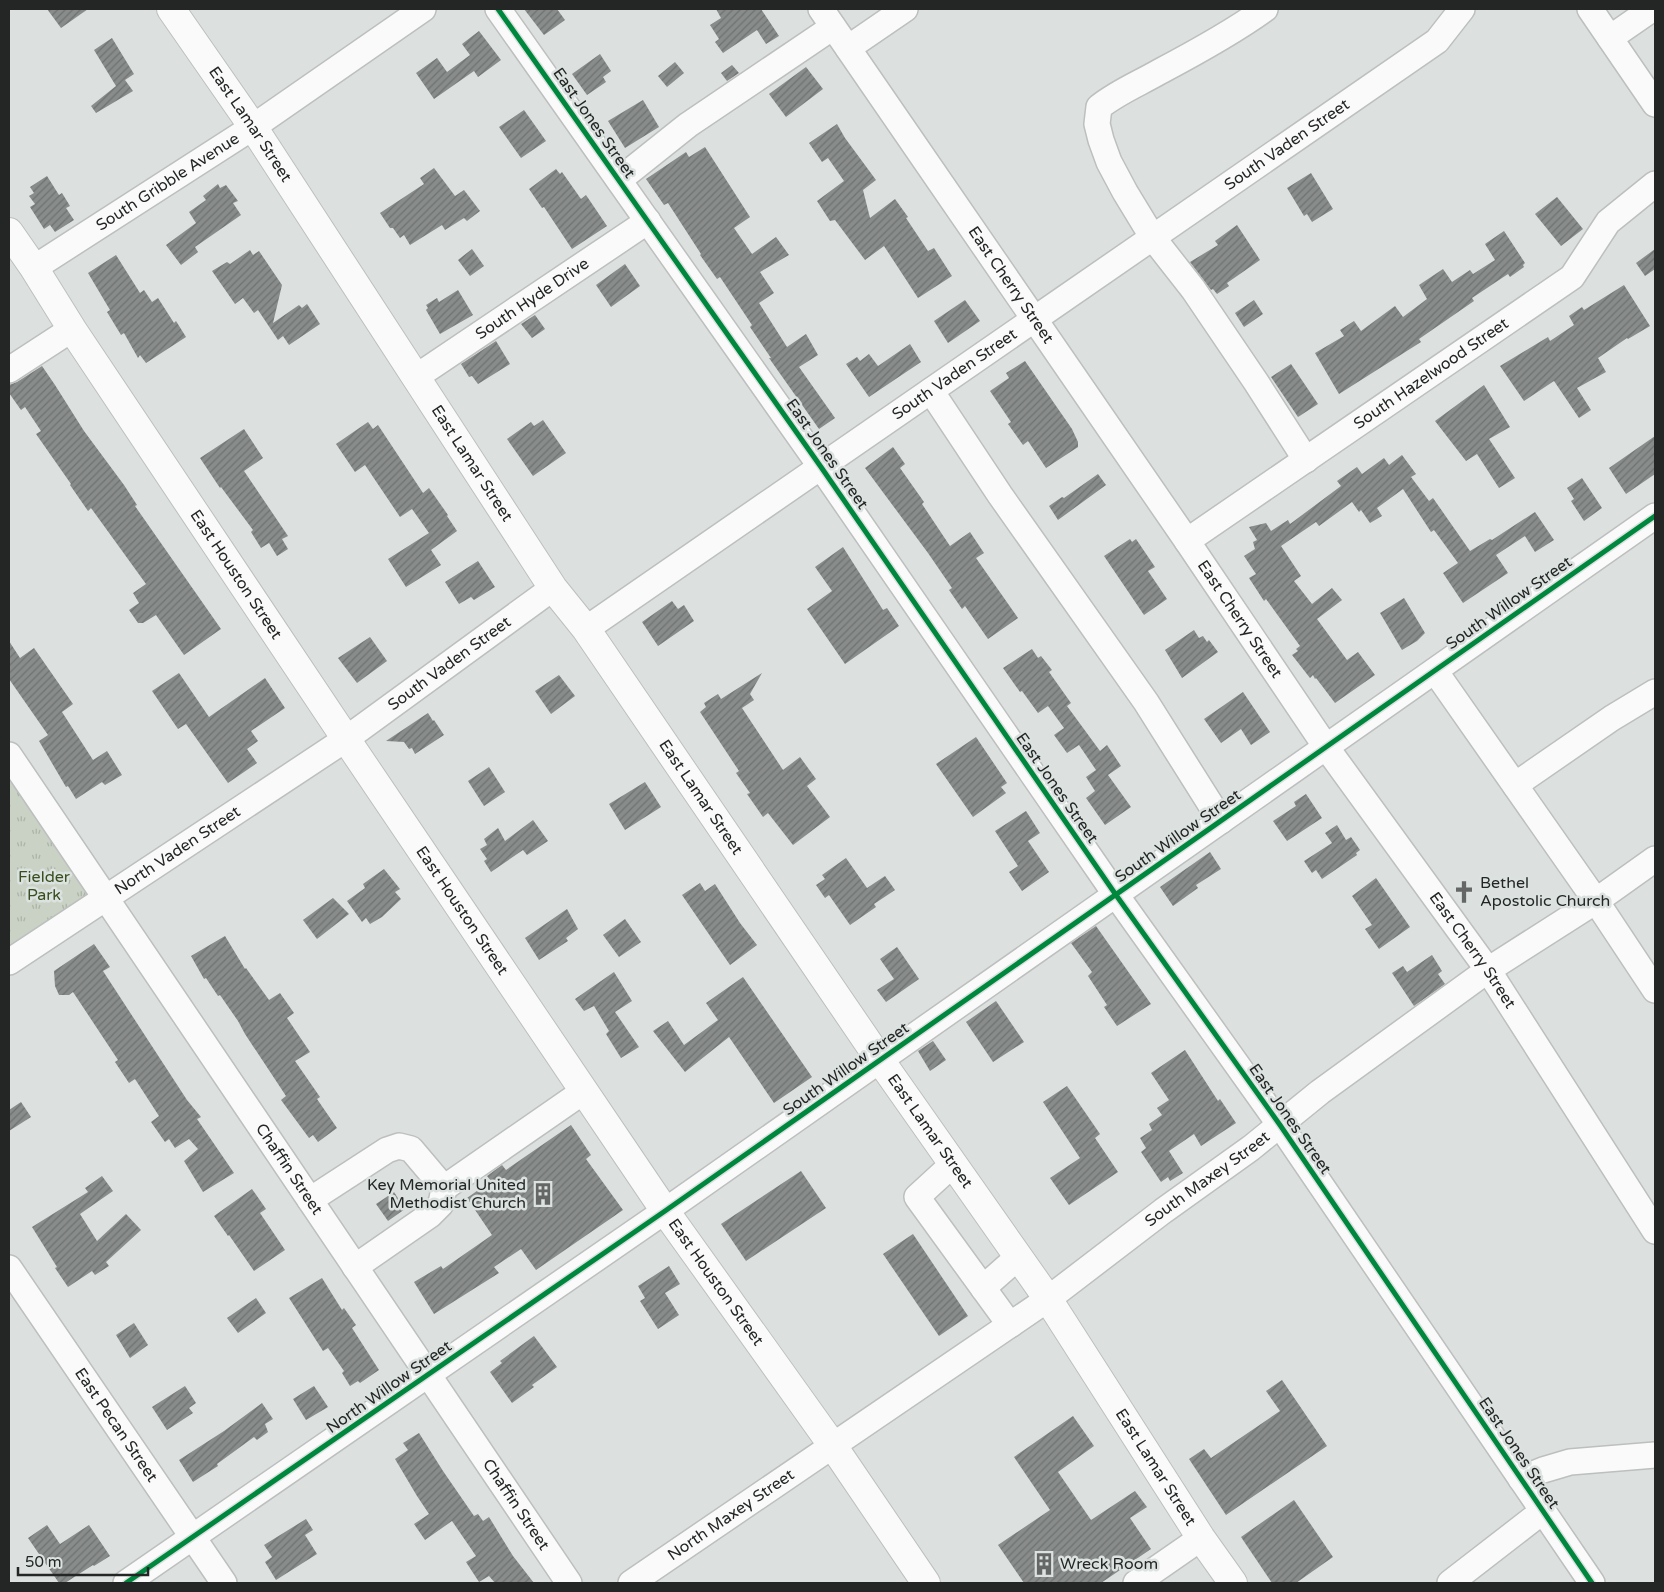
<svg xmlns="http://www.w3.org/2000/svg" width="1664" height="1592" font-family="'Varela Round',sans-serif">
  <defs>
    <pattern id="park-tufts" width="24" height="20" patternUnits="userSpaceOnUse" patternTransform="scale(1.25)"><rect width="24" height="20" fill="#c9d2c5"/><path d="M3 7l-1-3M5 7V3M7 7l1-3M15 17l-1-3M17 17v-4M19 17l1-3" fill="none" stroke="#acb4a9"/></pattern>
    <pattern id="building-hatch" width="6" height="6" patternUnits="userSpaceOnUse" patternTransform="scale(1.25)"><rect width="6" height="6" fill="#888c8b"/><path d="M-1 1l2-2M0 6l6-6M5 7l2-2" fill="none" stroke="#6f7271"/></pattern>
  </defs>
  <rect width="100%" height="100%" fill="#dce1df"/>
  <path fill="url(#park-tufts)" d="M9,772L93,897L9,952Z"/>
  <g fill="url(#building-hatch)">
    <path d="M47,9H88L61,28Z"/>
    <path d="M524,9H557L565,20L544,35Z"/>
    <path d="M716,9H761L779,36L766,44L757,30L723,53L715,42L719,39L710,25L721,18Z"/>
    <path d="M479,31L501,60L478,77L474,71L434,99L416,73L437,58L447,72L470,55L462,44Z"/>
    <path d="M112,38L134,74L125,80L133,91L96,113L91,106L116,86L94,50Z"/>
    <path d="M600,54L611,71L603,77L606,82L587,95L572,74Z"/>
    <path d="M675,62L684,73L667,87L658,76Z"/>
    <path d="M732,65L739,73L727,81L721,73Z"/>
    <path d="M806,67L823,89L786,117L769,94Z"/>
    <path d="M643,100L659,127L625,148L608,121Z"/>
    <path d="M524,110L546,141L521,158L499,127Z"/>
    <path d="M837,124L845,138L876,180L863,190L870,218L895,199L908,217L906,218L928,251L934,248L952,276L918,298L884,246L865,260L835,220L830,221L817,201L844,181L828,158L822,162L809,143Z"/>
    <path d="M705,147L750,217L734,228L752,254L776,237L789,255L760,272L774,293L759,303L787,347L806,334L818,355L799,367L835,418L819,429L769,358H771L750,327L752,325L720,277L717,279L700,255L701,254L668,203L664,205L646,179L686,152L689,157Z"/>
    <path d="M434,168L455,196L464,190L480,211L467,221L464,218L445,230L442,225L410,245L404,235L400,238L393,228H390L380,213L424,184L420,178Z"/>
    <path d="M556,169L560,174L562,172L581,199L586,195L607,226L572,249L544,207L542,208L529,189Z"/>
    <path d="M1311,173L1333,209L1312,222L1307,214L1304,216L1287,188Z"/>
    <path d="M47,176L59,195L62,193L70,206L66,208L74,220L55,232L50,225L44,229L30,207L35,204L29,196L34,193L30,187Z"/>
    <path d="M218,184L220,188L226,185L238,201L233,203L241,215L195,247L198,252L181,265L166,245L196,223L189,212L206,200L203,196Z"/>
    <path d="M1557,197L1583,229L1561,246L1535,214Z"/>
    <path d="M1237,225L1260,260L1227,283L1229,286L1217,294L1213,289L1211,290L1190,262L1218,245L1215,241Z"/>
    <path d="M1504,231L1525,263L1523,265L1524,267L1510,277L1508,274L1472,298L1474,301L1419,339L1421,342L1339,394L1315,353L1344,336L1340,330L1354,321L1361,331L1395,306L1403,317L1427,299L1419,285L1443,269L1452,282L1470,270L1473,274L1495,260L1485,244Z"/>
    <path d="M472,249L484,266L470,276L458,260Z"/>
    <path d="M1655,249V269L1645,276L1636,263Z"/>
    <path d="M250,250L253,255L259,251L282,285L273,323L299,305L302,308L307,304L320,324L289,345L283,336L278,340L258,310L254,313L243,298L235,304L212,271L227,262L230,264Z"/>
    <path d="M116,255L140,293L144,290L152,302L158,298L174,323L176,321L186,337L146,363L140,355L138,358L124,333L121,335L107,312L110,310L88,273Z"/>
    <path d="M625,264L640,286L611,307L596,285Z"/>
    <path d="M1624,285L1650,326L1628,339L1627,338L1598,358L1606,372L1577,388L1591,410L1579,418L1554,381L1524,401L1500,366L1548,337L1550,341L1574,325L1569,316L1582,307L1584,310Z"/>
    <path d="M458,290L473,315L440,334L426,310L428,308L426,305L437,298L439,302Z"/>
    <path d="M965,300L980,321L948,343L934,321Z"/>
    <path d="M1254,300L1263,314L1244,327L1235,313Z"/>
    <path d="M535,315L545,329L532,338L521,324Z"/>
    <path d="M496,341L510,364L478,384L472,376L469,377L461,364Z"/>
    <path d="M910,344L921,362L869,397L846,364L857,357L860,361L869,354L878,366Z"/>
    <path d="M1025,361L1072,429L1078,442V447L1046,468L1028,441L1023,445L1008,424L1011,422L990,391L1009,378L1006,373Z"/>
    <path d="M1291,364L1318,404L1298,417L1271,377Z"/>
    <path d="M42,366L55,385L84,431L124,485L137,505L135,506L221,629L184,655L156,615L143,623H138L129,610L139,603L133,593L146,584L91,508L88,511L70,485L71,484L36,434L41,431L25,407L21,410L9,393V385L17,382Z"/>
    <path d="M1484,385L1510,427L1489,439L1515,478L1499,488L1477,454L1466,461L1435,421Z"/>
    <path d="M543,420L566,453L533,476L507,439L531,422L534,426Z"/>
    <path d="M368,422L373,429L378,425L423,493L429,488L448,515L447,516L457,531L431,550L441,565L406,587L388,559L429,533L412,509L400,517L365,465L355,472L336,444Z"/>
    <path d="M244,429L263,458L244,471L288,536L282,539L288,549L277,556L269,543L261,548L251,532L253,530L221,487L220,488L200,458Z"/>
    <path d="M1655,436V474L1626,494L1609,468Z"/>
    <path d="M893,447L905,464L900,468L924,502L922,504L950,546L970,532L984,553L976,558L1018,618L988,639L965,606L962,609L949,590L952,588L928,553L865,468Z"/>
    <path d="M1402,455L1416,474L1411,477L1429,501L1433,498L1470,551L1490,539L1492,540L1535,512L1554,540L1535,552L1525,536L1496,555L1508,573L1463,603L1443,573L1458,563L1434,530L1431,532L1403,489L1377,508L1382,516L1370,523L1361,510L1359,512L1352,502L1319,526L1316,522L1281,546L1301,576L1294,581L1312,604L1332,588L1342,600L1317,619L1347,660L1358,652L1375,675L1335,703L1316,678L1315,679L1313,675L1310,678L1292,655L1298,651L1296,649L1300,646L1266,599L1264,601L1249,578L1256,574L1244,556L1255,549L1253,542L1257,540L1249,527L1266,523L1271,531L1288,520L1290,524L1341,486L1337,481L1357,467L1362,474L1384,458L1389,465Z"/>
    <path d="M1098,474L1106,485L1058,520L1049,506L1062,497L1064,498Z"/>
    <path d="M1582,478L1602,508L1584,521L1571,501L1574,499L1567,488Z"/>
    <path d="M1130,539L1132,542L1136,539L1155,567L1148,571L1167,599L1144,615L1104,556Z"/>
    <path d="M843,547L883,610L887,608L899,626L845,664L807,609L832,591L815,567Z"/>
    <path d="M478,561L495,587L474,600L471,597L459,604L445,582Z"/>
    <path d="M1404,598L1425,633L1417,641L1402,650L1380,613Z"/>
    <path d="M672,601L678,609L684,605L694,621L658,646L642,622Z"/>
    <path d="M1194,630L1199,638L1203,636L1207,642L1209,640L1218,652L1182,678L1165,650Z"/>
    <path d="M370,637L387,661L357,683L338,658Z"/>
    <path d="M9,641L20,658L34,648L73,704L62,712L93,760L107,751L122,775L105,785L102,782L76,799L68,786L66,787L39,741L48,735L9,679Z"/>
    <path d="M1032,649L1038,658L1041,656L1052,670L1049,672L1071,703L1067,706L1100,751L1107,745L1121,766L1108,775L1131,807L1105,825L1086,798L1095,791L1086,777L1096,770L1079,745L1067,753L1054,735L1064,728L1048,706L1038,713L1022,691L1020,692L1003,668Z"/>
    <path d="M179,673L209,717L265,678L285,708L251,731L258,741L247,749L257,763L228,783L186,724L178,729L152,691Z"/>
    <path d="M762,673L750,694L754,700L742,708L783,770L800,757L816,779L807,786L830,817L793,845L768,813L763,817L747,794L750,793L736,773L739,771L700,712L706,707L704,703L718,694L721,699Z"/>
    <path d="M559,675L575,696L551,714L535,691Z"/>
    <path d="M1243,692L1270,732L1251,745L1241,729L1221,743L1204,719Z"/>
    <path d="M428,713L433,721L434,720L444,735L415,754L412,748L409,749L404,742L386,741Z"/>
    <path d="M976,737L1007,783L1001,787L1006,793L973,817L936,764Z"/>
    <path d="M489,767L505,792L484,806L468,781Z"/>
    <path d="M645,782L661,807L625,830L609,804Z"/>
    <path d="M1306,794L1322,818L1287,841L1273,821L1296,806L1294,802Z"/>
    <path d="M1026,811L1040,833L1028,841L1049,872L1022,891L1009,872L1018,866L995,831Z"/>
    <path d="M533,820L548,841L527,855L523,850L491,872L484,861L487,859L480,849L487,845L484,839L498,828L505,841Z"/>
    <path d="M1337,825L1346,840L1351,837L1360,850L1356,853L1357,855L1322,879L1316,870L1312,873L1304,861L1332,843L1325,833Z"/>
    <path d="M1210,852L1221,869L1196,885L1198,888L1173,906L1160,887Z"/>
    <path d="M846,858L867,888L885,876L895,890L874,904L876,907L850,925L829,895L825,898L816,885L825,879L822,875Z"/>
    <path d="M384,869L400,889L395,892L401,899L382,917L370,924L366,918L362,922L347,901L365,888L363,884Z"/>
    <path d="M1376,878L1410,927L1379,949L1365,929L1372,925L1352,896Z"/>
    <path d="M700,883L705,891L715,884L740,923L757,945L730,965L682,895Z"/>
    <path d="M333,898L349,914L317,939L303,920Z"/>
    <path d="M567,909L578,929L566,938L568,941L539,960L525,938Z"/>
    <path d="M625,919L641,942L619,957L603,935Z"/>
    <path d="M1096,926L1151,1004L1117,1026L1104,1007L1107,1005L1088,976L1092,972L1071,943Z"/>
    <path d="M225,936L245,969L246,968L269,1000L280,993L294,1013L287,1018L310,1052L295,1061L320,1097L317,1099L337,1128L318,1142L313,1135L309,1138L281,1100L286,1096L245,1034L238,1021L220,995L218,996L206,978L204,979L191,956Z"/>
    <path d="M94,944L110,967L103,971L187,1100L201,1117L197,1119L234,1173L203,1192L184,1161L198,1149L189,1139L175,1148L169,1139L165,1142L151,1122L159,1116L135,1079L129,1083L115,1062L118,1060L73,992L69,995H59L55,986L54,971Z"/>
    <path d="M897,947L919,979L886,1002L877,990L894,979L880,959Z"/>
    <path d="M1432,955L1442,971L1438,974L1445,984L1414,1006L1392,973L1403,966L1407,972Z"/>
    <path d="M614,972L632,1001L615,1012L639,1047L621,1058L606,1034L609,1031L594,1006L584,1011L575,999Z"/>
    <path d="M743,977L812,1077L774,1103L729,1037L685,1072L653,1031L668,1021L684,1045L718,1020L706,1003Z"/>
    <path d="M996,1001L1024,1042L993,1062L966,1022Z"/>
    <path d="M933,1041L946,1060L930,1071L918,1051Z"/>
    <path d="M1185,1050L1218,1101L1220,1099L1236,1123L1201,1146L1194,1134L1169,1151L1183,1173L1170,1181L1168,1177L1161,1182L1141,1152L1146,1148L1140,1138L1152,1130L1149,1124L1162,1115L1157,1108L1169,1100L1151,1073Z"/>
    <path d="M1067,1086L1100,1134L1095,1138L1118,1172L1069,1205L1050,1178L1080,1158L1043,1102Z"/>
    <path d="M21,1102L31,1117L9,1131V1110Z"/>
    <path d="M571,1125L591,1155L586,1159L623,1210L536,1270L521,1249L494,1267L499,1273L434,1314L414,1282L441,1266L443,1269L492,1235L467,1198L491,1181L487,1176L502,1165L506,1170Z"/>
    <path d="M801,1171L826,1208L746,1261L721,1224Z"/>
    <path d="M102,1176L113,1191L80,1214L97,1241L126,1214L141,1230L106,1262L109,1266L95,1275L92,1271L68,1287L55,1268L57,1267L32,1227L88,1192L85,1188Z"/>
    <path d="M252,1189L266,1209L260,1213L285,1250L254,1271L229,1235L228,1236L214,1216Z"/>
    <path d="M394,1192L405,1209L388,1221L376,1204Z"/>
    <path d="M913,1234L968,1316L939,1336L883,1254Z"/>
    <path d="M669,1266L680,1284L665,1293L679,1315L658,1329L640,1301L645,1298L638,1286Z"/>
    <path d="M322,1278L342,1310L344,1308L356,1325L352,1328L379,1370L360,1383L358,1381L350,1386L342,1373L344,1371L328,1348L323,1351L289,1298Z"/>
    <path d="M256,1298L266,1313L238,1333L227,1318Z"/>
    <path d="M134,1323L148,1345L130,1358L116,1335Z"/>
    <path d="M534,1336L557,1367L532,1385L534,1387L512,1403L490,1372L502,1363L500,1361Z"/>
    <path d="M1282,1380L1327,1446L1226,1515L1189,1459L1204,1449L1211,1458L1280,1411L1266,1391Z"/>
    <path d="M185,1386L196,1403L189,1408L193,1413L167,1430L152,1407Z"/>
    <path d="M314,1386L328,1407L306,1420L293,1399Z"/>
    <path d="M262,1403L273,1419L265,1424L268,1432L257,1440L254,1437L217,1464L218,1466L193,1482L179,1460L224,1431Z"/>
    <path d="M1073,1416L1094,1446L1058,1472L1091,1520L1135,1491L1147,1507L1130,1518L1151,1549L1101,1583H1024L998,1545L1050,1510L1014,1457Z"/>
    <path d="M419,1433L443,1471L474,1516L478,1514L483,1521L489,1517L513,1556L534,1583H495L489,1576L479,1582L466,1562L476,1556L452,1521L425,1540L414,1524L429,1514L417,1496L395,1459L408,1450L403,1443Z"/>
    <path d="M1294,1500L1333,1557L1296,1583H1272L1241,1537Z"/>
    <path d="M306,1519L313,1530L305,1535L317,1554L276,1580L265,1562L272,1557L264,1545Z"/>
    <path d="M47,1525L60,1544L89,1525L110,1556L94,1566L93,1565L65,1583H59L28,1538Z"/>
  </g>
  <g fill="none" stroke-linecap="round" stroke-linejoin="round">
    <defs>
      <g id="minor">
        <path d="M498,9L821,467L1116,895L1280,1125L1592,1583"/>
        <path id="s1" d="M821,9L1187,541L1326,747L1488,970L1655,1231"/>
        <path d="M1265,9C1232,33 1195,53 1159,72C1138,84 1118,92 1099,107L1097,124L1101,140L1109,162L1125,192L1153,238L1193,289L1256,382L1306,460"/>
        <path d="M1590,9L1655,104"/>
        <path d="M1610,38L1652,9"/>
        <path d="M848,48L905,9"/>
        <path d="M619,180L688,125L833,27"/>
        <path id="s2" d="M34,268L253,127L423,9"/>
        <path d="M9,370L72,329"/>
        <path id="s3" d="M416,377L648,221"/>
        <path d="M931,391L1000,495L1146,702L1221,821"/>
        <path id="s4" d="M1187,541L1572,277L1608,222L1655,184"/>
        <path id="s5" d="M586,629L1437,41L1462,9"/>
        <path d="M1435,671L1596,901L1655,990"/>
        <path id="s6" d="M9,755L569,1583"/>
        <path d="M1515,785L1612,718L1655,692"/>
        <path id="s7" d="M9,962L346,739L553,588"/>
        <path d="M953,1164L917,1197L1010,1325"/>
        <path d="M310,1200L387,1150L399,1146L411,1149L444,1188"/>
        <path d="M355,1267L430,1215L441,1204L444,1188L584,1091"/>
        <path id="s8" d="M9,1268L224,1583"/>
        <path d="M983,1288L1018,1257"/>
        <path d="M1521,1479L1543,1470L1570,1462L1655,1455"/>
        <path d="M126,1583L665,1211L1655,516"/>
        <path id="s9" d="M631,1583L1048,1299L1163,1211L1251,1148L1320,1092L1488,970L1596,901L1655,859"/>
        <path d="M1136,1583L1201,1538"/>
        <path d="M1450,1583L1543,1511"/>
      </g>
      <g id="major">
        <path id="s10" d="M171,9L253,127L553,588L586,629L880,1060L1048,1299L1201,1538L1233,1583"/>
        <path id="s11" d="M9,232L34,268L72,329L346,739L665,1211L833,1446L926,1583"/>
      </g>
    </defs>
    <use href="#minor" stroke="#bcbfbe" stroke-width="28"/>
    <use href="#major" stroke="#bcbfbe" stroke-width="30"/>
    <use href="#minor" stroke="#fafafa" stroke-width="25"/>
    <use href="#major" stroke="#fafafa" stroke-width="28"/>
    <defs>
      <g id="cycleway">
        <path d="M498,9L821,467L1116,895L1280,1125L1592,1583"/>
        <path d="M126,1583L665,1211L1655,516"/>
      </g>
    </defs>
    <use href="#cycleway" stroke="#dbe2e0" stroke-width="8"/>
    <use href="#cycleway" stroke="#00873e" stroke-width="5"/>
  </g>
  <defs>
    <symbol id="church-bare" viewBox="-9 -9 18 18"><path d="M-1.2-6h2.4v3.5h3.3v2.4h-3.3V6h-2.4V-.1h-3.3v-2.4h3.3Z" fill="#646766" stroke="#dbe2e0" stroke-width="2.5" paint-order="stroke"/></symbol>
    <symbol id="building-bare" viewBox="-9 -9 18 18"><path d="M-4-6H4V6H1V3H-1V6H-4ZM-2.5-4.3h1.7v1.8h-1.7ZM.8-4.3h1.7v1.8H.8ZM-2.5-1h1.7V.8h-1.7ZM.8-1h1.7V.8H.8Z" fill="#646766" stroke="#dbe2e0" stroke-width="2.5" paint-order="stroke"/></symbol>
  </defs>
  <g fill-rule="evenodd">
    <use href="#church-bare" x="1448" y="876" width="32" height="32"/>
    <use href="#building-bare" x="527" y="1178" width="32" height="32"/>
    <use href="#building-bare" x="1028" y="1548" width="32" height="32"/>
  </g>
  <g text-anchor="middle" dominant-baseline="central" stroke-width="5" stroke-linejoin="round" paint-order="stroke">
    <g font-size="16" fill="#232625" stroke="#dbe2e0">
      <text transform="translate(594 123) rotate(55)">East Jones Street</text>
      <text stroke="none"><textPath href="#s10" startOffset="140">East Lamar Street</textPath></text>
      <text stroke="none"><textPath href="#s5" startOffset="852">South Vaden Street</textPath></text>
      <text stroke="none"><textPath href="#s2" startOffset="159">South Gribble Avenue</textPath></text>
      <text stroke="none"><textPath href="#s1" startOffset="335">East Cherry Street</textPath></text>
      <text stroke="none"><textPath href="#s3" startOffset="140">South Hyde Drive</textPath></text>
      <text stroke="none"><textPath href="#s4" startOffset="296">South Hazelwood Street</textPath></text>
      <text stroke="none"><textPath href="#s5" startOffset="448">South Vaden Street</textPath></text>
      <text transform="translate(827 454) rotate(55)">East Jones Street</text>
      <text stroke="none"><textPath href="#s10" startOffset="545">East Lamar Street</textPath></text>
      <text stroke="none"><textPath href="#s11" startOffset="411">East Houston Street</textPath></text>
      <text transform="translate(1509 603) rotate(-35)">South Willow Street</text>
      <text stroke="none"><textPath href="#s1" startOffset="740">East Cherry Street</textPath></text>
      <text stroke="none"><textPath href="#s7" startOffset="532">South Vaden Street</textPath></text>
      <text transform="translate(1057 788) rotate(55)">East Jones Street</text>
      <text stroke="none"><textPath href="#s10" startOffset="950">East Lamar Street</textPath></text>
      <text transform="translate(1178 836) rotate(-35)">South Willow Street</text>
      <text stroke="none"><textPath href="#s7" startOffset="202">North Vaden Street</textPath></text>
      <text stroke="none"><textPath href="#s11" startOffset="816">East Houston Street</textPath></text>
      <text stroke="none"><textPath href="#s1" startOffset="1145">East Cherry Street</textPath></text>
      <text transform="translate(846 1069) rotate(-35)">South Willow Street</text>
      <text transform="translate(1290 1119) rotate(55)">East Jones Street</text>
      <text stroke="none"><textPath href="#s10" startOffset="1355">East Lamar Street</textPath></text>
      <text stroke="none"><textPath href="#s6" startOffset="500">Chaffin Street</textPath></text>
      <text stroke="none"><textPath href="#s9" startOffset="704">South Maxey Street</textPath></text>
      <text stroke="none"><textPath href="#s11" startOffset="1266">East Houston Street</textPath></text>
      <text transform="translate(389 1387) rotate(-35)">North Willow Street</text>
      <text stroke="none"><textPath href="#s8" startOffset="190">East Pecan Street</textPath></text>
      <text transform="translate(1519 1453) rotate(56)">East Jones Street</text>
      <text stroke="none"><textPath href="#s10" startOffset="1760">East Lamar Street</textPath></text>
      <text stroke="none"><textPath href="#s6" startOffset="905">Chaffin Street</textPath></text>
      <text stroke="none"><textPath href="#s9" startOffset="121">North Maxey Street</textPath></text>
    </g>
    <g font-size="16" fill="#384f1d" stroke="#dbe2e0">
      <text x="44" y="877">Fielder<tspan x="44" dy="18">Park</tspan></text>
    </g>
    <g font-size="16" fill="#232625" stroke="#dbe2e0" text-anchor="start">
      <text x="1480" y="883">Bethel<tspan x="1480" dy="18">Apostolic Church</tspan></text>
      <text x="526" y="1185" text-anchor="end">Key Memorial United<tspan x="526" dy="18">Methodist Church</tspan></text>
      <text x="1060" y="1564">Wreck Room</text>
    </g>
  </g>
  <rect width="1664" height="1592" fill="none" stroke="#232625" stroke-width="20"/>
  <path d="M18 1567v8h130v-8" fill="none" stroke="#232625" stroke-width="2.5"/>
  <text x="25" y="1567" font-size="15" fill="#232625" stroke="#dbe2e0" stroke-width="4" paint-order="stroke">50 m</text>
</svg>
